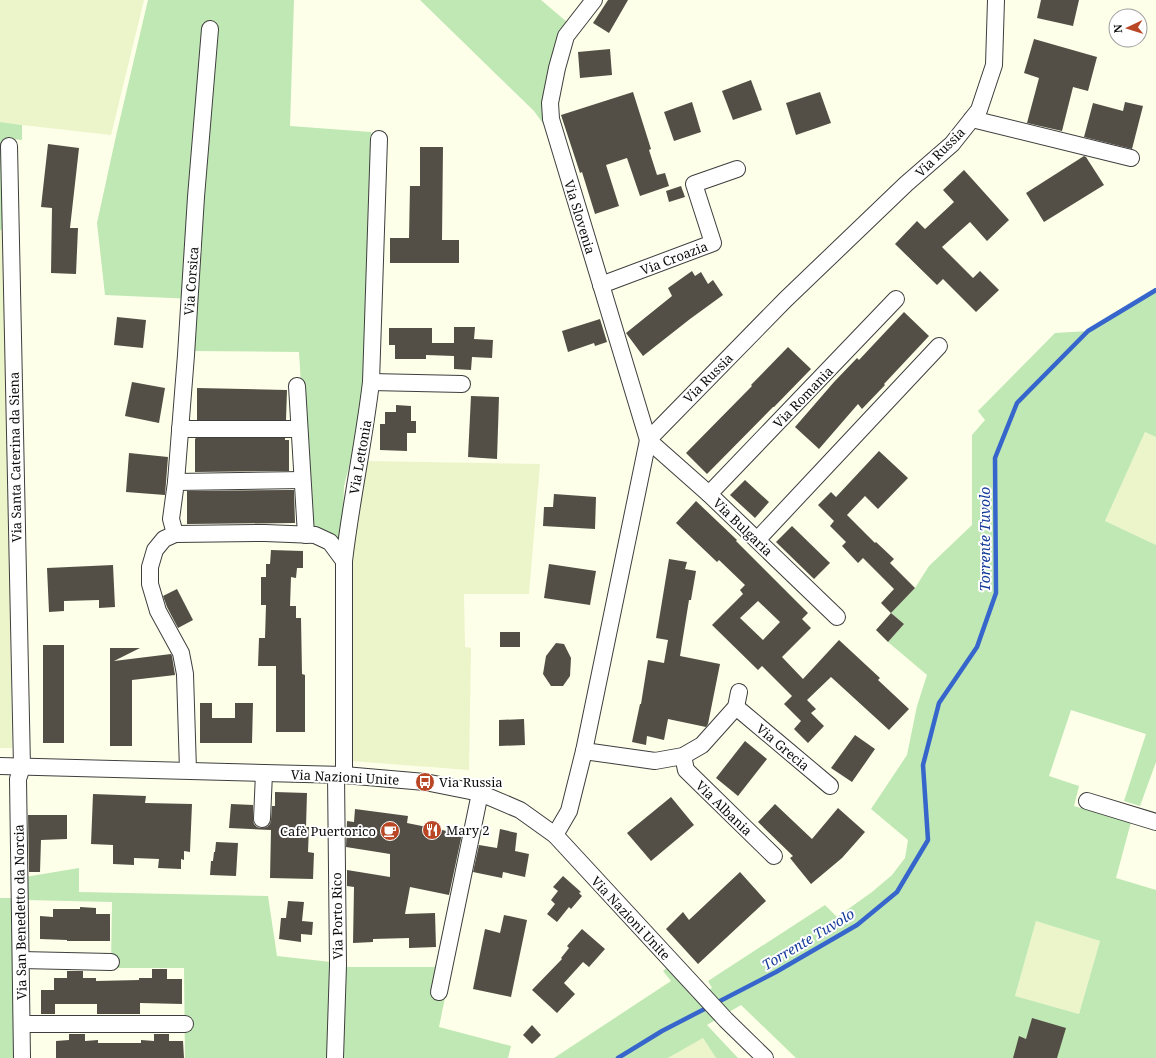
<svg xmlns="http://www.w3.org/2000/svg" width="1156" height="1058" font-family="'Noto Serif',serif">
  <rect width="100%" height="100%" fill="#fdffe9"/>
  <g fill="#ecf4ca">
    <path d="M0,0H144L111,135L22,125L0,122Z"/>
    <path d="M0,230H5L12,748H0Z"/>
    <path d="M1145,432L1156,437V545L1105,521Z"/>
    <path d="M365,461L540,464L529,594H464L465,647L471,648L469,770L351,761V595L353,533Z"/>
    <path d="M1036,921L1100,941L1079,1014L1015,996Z"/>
    <path d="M703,1038L716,1058H668Z"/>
  </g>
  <g fill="#c0e8b4" fill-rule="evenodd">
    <path d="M148,0H294L290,126L371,132L374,140L364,382L360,424L344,486L343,520L339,540L310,531L299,352L190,351L194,299L105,295L97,223L116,136Z"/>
    <path d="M420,0H541L567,22L543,102L544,125L534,111Z"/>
    <path d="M0,122L22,125V140L4,138L5,230H0Z"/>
    <path d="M1156,290V437L1145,432L1105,521L1156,545V762L1140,806L1124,801L1146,734L1071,710L1049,776L1079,786L1074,806L1131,822L1116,878L1156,890V1058H796L741,1005L707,1025L738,1058H716L703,1038L668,1058H554L671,981L663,971L668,967L693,998L712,988L708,981L825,905L837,917L872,892L892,875L905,858L908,840L871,809L907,755L917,706L927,675L888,642L904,624L891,613L915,588L929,566L972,525V435L985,420L978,411L1055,333L1088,331ZM1036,921L1100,941L1079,1014L1015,996Z"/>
    <path d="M79,868V892L268,896L277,956L331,962L328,1058H185L184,968H111L112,902L25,900V877Z"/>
    <path d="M0,898H14L16,1058H0Z"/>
    <path d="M345,967H438L446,993L439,1027L511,1046L508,1058H342Z"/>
  </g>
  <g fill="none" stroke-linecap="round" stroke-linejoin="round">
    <path stroke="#3666cc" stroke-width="4.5" d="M618,1058L662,1031L776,972L857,925L897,892L928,840L923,765L939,703L977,647L996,593L995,458L1017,403L1088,331L1156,290"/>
  </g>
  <g fill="#534f47" fill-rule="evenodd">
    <path d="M608,0H628L609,33L593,23Z"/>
    <path d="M1041,0H1079L1073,26L1037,18Z"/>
    <path d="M1034,39L1097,57L1088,91L1073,87L1062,131L1027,123L1039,78L1024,73Z"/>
    <path d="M610,49L612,75L580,78L578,52Z"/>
    <path d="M751,80L762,110L733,120L722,91Z"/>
    <path d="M633,92L651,149L649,150L657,175L665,173L669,186L640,196L627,158L606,165L619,206L595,214L582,172L580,173L561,115Z"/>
    <path d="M820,92L831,123L796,135L786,103Z"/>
    <path d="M692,102L701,132L674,141L664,112Z"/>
    <path d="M1125,102L1143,106L1132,149L1084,137L1093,103L1123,111Z"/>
    <path d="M48,144L79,148L70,228H78L76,274L51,273L52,208L41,207Z"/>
    <path d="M420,147H443L442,240H459V263H390V238H409L410,186H420Z"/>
    <path d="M1084,156L1086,157L1104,185L1044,222L1026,193Z"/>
    <path d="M964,170L1009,220L987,241L970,222L942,247L973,278L980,271L999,290L976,312L943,279L937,285L895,244L917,221L925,229L954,202L943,190Z"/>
    <path d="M681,186L685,197L669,202L666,191Z"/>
    <path d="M692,271L695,276L701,272L708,284L713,280L723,295L690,319L643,356L626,333L672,296L668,288Z"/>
    <path d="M904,312L929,336L884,384L885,385L862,409L858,404L819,449L795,427L834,382L857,358L859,360Z"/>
    <path d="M117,317L146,320L143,348L114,345Z"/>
    <path d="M600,319L607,342L595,346L594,343L568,352L562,331Z"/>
    <path d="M454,327H475L474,339L493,340L492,358L472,357L471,370L454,369V356L426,355V359H395V345H389V328H432V343H454Z"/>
    <path d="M788,347L811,369L774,407H773L707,474L686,453L752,386L751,385Z"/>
    <path d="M132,382L165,388L159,423L125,416Z"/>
    <path d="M197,388L287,390L286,420H197Z"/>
    <path d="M471,396L499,397L497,459L468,457Z"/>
    <path d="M396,405L411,406V421H416V433H407V451L380,450V424H385V412H396Z"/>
    <path d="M196,438H285V440H289V471L195,472V439Z"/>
    <path d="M879,451L908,478L878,509L865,496L847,515L875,543L876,542L894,559L890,563L915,588L891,613L881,603L894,589L863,558L858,563L842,546L846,542L830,526L834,521L818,505L831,492L836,497Z"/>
    <path d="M129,453L168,457L165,495L126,492Z"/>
    <path d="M745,480L769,502L755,518L730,495Z"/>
    <path d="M289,490H294L295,523L187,524V491Z"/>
    <path d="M554,494L596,497L595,529L543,526L544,507H553Z"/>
    <path d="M696,501L737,540L736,541L808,613L802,619L811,628L782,657L803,679L839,640L880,678L878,680L909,709L889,730L831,677L807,700L816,709L811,713L824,726L808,743L794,729L801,721L784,704L792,696L762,666L758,670L712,625L743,594L740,590L745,585L719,560L717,562L676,523ZM758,601L780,622L763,640L740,618Z"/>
    <path d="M792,526L830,563L814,579L776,542Z"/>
    <path d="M271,550L303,551V568H297L296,578L291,577L290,606H296V618H301L302,674L305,675V732H276V666H258L259,638H265L266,605H261V577H266V564H270Z"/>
    <path d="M669,559L687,562L685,569L696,571L691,600H689L680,656L720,664L708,724L706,727L668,719L664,740L647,736L646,745L632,742L640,704H641L648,660L664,663L668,640L656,638Z"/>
    <path d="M549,564L596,571L590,605L544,598Z"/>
    <path d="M113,565L115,607L99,608V600L64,601V611L49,612L47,568Z"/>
    <path d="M177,589L193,620L178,628L167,607L163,596Z"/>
    <path d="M891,613L904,624L888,642L876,630Z"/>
    <rect x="500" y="632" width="20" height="15"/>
    <path d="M556,643L564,644L571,658L570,676L563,686H551L543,674L546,656Z"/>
    <rect x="43" y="645" width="21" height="98"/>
    <path d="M110,648H140L114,661L171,654L172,656L175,675L132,680V746H110Z"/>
    <path d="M200,703H212V718H235V703H253L252,743H200Z"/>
    <path d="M524,719L525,745L499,746V720Z"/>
    <path d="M855,735L875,749L852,782L831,768Z"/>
    <path d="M745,741L767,759L738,796L716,778Z"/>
    <path d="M275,792L307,793L306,827H309L308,852L314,853L313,879L270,878L271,830L229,828L231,804L253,805V819L254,824L257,827L261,828L267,827L270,824L271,820L272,806H275Z"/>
    <path d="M93,794L146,796L145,803L192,804L190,852L184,851V860L181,859V869L158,868L159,859L134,858V865L113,864V845L91,844Z"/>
    <path d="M671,797L694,825L651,861L627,833Z"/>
    <path d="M775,804L812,839L838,808L865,832L842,858L811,884L790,858L793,856L758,822Z"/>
    <path d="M355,809L408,816L407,823L462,834L449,895L410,887L405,914L435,913L436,947L409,948V938L373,939V942L353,943L354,887L347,886V870L390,877V854L346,847L347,821L354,822Z"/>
    <path d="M28,815H67V839L41,840L40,872H29Z"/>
    <path d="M500,829L517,833L515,851L529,854L525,877L503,872L502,878L473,872L479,845L497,848Z"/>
    <path d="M216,842L238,843L236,876L210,875L211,861H213L214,852H215Z"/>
    <path d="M740,872L766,901L698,964L666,929L683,912L689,920Z"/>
    <path d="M563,876L581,892L579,893L582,896L571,909L569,907L557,922L547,914L555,904L551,900L558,891L553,887Z"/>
    <path d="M288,901L304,902L302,921L313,922L312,935L301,934V942L279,939L281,918H286Z"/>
    <path d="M80,907L96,908V914H110V941H67V940L40,939V916L53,917V909H80Z"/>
    <path d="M504,915L527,920L511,997L473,989L485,929L500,933Z"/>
    <path d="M582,929L605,949L589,967L583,962L564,983L575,994L557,1013L532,990L562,959L561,958L569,948L567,946Z"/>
    <path d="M152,969H167V979H182V1004L140,1003V1014H97V1004H55V1014H41V990H54V978H67V971H83V978H96V981L139,980V978H152Z"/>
    <path d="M1032,1018L1066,1028L1057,1058H1013L1019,1036L1026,1039Z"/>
    <path d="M532,1025L541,1035L532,1044L523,1035Z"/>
    <path d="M69,1034H85V1041L98,1040V1043H141V1040L154,1041V1034H169V1041H183L184,1058H56V1041L69,1040Z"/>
  </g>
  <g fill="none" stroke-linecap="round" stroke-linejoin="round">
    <defs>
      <g id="minor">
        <path d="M594,0L566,36L557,68L550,103L551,119L648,440L709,494L837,617"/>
        <path d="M972,119L1131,158"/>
        <path d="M9,146L22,767L18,779L22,1058"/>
        <path d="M601,285L713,243L694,184L737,169"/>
        <path d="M371,382L462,384"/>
        <path d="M297,386L306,535"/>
        <path d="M180,429H299"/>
        <path d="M176,482L302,480"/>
        <path d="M709,494L896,299"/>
        <path d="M175,534L171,519L176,482L186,355L196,197L210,29"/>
        <path d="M757,540L939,346"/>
        <path d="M736,707L830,786"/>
        <path d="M584,751L655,761L683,756L702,745L736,707L739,692"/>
        <path d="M683,756L686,770L774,856"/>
        <path d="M0,766L344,775L425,782L480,793L520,810L555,835L726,1020L765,1058"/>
        <path d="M188,770L185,674L181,653L158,611L150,584V567L155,550L164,539L175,534L265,533L315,535L330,542L344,561"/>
        <path d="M344,775V561C351,501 364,442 371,382L379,139"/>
        <path d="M1087,801L1156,822"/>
        <path d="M262,819L264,773"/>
        <path d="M555,835L569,811L584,751L648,440L785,300L906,184L952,144L979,110L994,65L996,0"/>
        <path d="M21,960L111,962"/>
        <path d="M439,992L480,793"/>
        <path d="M22,1024H185"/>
        <path d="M335,1058L338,965L336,775"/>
      </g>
    </defs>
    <use href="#minor" stroke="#3e3e3e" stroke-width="18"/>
    <use href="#minor" stroke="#fff" stroke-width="16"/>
  </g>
  <defs>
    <symbol id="bus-disc" viewBox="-11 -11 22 22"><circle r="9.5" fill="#b94725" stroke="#fff"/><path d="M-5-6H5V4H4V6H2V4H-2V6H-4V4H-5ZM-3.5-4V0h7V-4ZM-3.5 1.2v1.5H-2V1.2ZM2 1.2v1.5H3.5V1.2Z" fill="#fff"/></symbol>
    <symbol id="restaurant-disc" viewBox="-11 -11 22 22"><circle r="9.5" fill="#b94725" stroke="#fff"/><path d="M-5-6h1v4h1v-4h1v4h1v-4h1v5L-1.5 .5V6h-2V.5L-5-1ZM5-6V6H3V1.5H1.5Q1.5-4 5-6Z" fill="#fff"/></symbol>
    <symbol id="cafe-disc" viewBox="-11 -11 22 22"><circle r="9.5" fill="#b94725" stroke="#fff"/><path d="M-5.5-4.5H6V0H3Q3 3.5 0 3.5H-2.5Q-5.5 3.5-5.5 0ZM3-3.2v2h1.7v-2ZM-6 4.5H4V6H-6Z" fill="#fff"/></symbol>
  </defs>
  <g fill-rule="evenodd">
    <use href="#bus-disc" x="414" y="771" width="22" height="22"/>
    <use href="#restaurant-disc" x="421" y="819" width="22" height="22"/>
    <use href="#cafe-disc" x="379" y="820" width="22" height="22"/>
  </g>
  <g text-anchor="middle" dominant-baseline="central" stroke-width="4" stroke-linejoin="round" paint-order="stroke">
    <g font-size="13" fill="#0b0b0b" stroke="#fff">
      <text transform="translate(940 152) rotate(-45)">Via Russia</text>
      <text transform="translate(580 217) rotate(73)">Via Slovenia</text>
      <text transform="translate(674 258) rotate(-21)">Via Croazia</text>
      <text transform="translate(191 281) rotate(-86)">Via Corsica</text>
      <text transform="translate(708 378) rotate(-45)">Via Russia</text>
      <text transform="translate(803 397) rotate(-46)">Via Romania</text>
      <text transform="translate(15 457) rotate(-91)">Via Santa Caterina da Siena</text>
      <text transform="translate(360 457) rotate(-80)">Via Lettonia</text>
      <text transform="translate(743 527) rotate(44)">Via Bulgaria</text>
      <text transform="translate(783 747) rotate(40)">Via Grecia</text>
      <text transform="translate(345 777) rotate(3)">Via Nazioni Unite</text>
      <text transform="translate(724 808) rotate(44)">Via Albania</text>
      <text transform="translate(20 912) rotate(-91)">Via San Benedetto da Norcia</text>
      <text transform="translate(337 916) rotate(-91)">Via Porto Rico</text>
      <text transform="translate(631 918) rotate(47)">Via Nazioni Unite</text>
    </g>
    <g font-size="13" fill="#0b0b0b" stroke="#fff" text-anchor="start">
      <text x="439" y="782">Via Russia</text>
      <text x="446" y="830">Mary 2</text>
      <text x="376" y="831" text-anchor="end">Cafè Puertorico</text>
    </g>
    <g font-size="14" font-style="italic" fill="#163c9a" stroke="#fff">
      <text transform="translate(984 539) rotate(-90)">Torrente Tuvolo</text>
      <text transform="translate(808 939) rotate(-31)">Torrente Tuvolo</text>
    </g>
  </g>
  <g transform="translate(1128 28) rotate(266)"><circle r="19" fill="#ffffff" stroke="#9d9d9d"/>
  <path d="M0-3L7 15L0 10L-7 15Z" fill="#b94725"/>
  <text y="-6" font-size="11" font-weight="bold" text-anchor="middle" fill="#0b0b0b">N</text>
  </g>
</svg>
